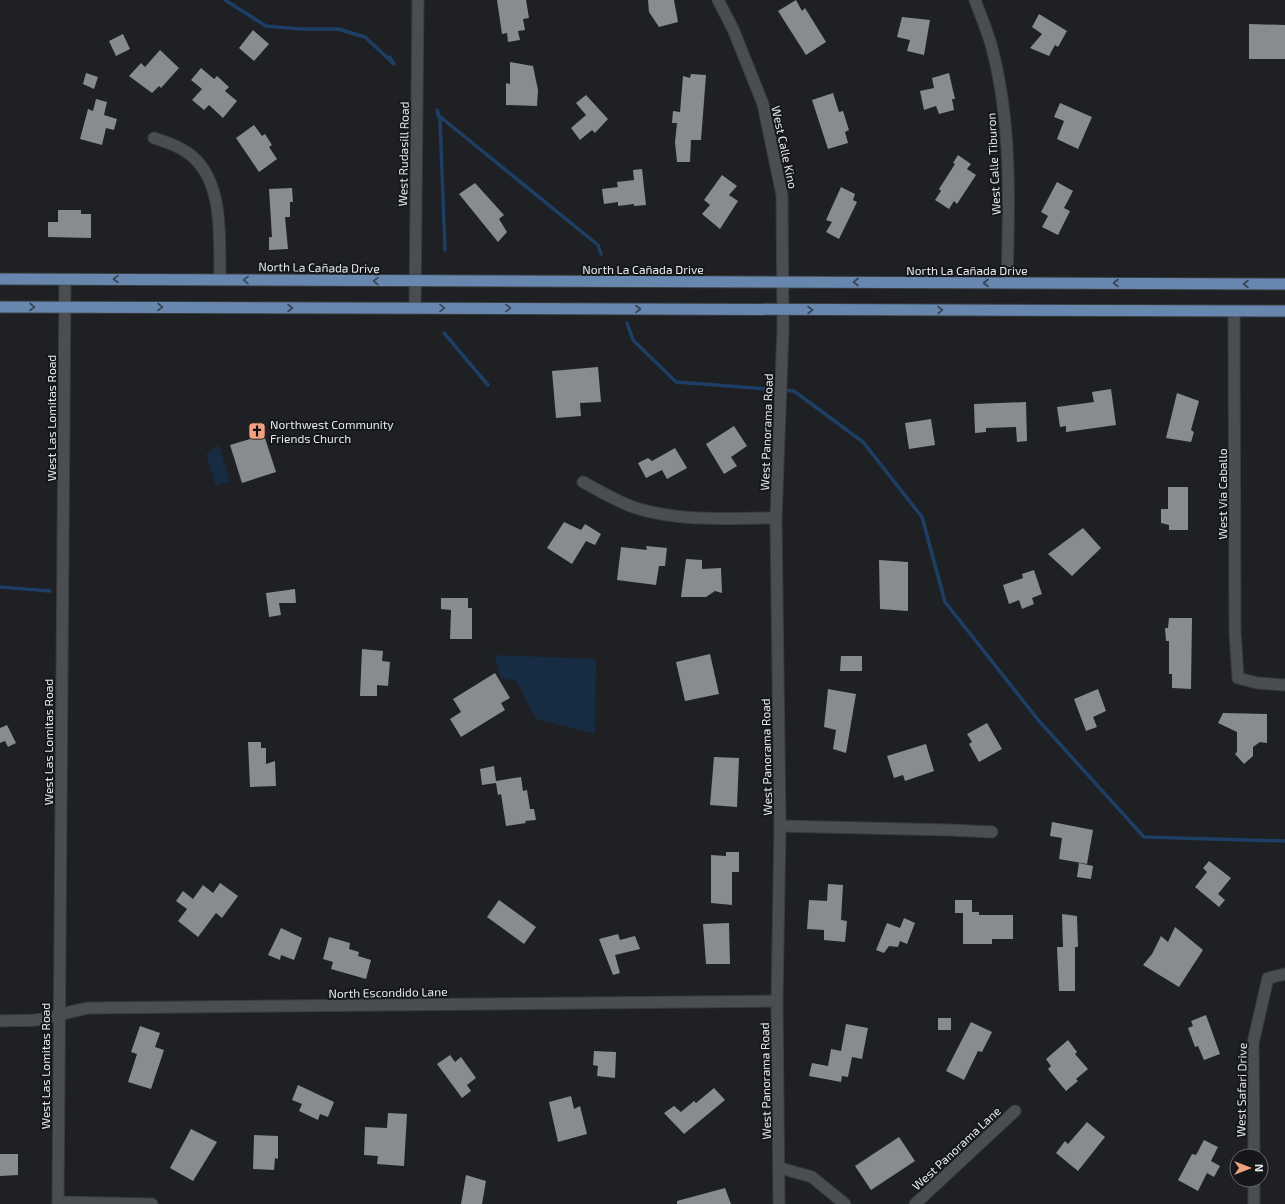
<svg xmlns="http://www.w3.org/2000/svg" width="1285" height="1204" font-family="'Exo 2',sans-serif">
  <rect width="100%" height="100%" fill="#1e2023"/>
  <g fill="#172b42">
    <path d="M219,445L230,481L216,486L206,454Z"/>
    <path d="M494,655L596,659L595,734L536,719L516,681L501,678Z"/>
  </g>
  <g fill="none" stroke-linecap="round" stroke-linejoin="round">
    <g stroke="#1e3f65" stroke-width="3.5">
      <path d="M225,0L266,26L300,29H338L365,37L394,64L390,57"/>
      <path d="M437,110L440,119L445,250"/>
      <path d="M438,115L598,245L601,254"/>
      <path d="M627,323L633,340L676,382L794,391L863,442L922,517L945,602L1039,721L1144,837L1285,841"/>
      <path d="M444,333L488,385"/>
      <path d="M0,587L50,591"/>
    </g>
  </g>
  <g fill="#898c8f">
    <path d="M497,0H526L529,18L523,19L525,30L518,31L520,40L508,42L507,33L502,34Z"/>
    <path d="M648,0H674L678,22L659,27L649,12Z"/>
    <path d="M796,0L802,11L805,8L826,42L806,55L778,11Z"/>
    <path d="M1039,14L1067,31L1058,47L1055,45L1049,56L1030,48L1042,34L1032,27Z"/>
    <path d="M902,17L930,20L924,55L907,51L910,40L897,37Z"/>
    <path d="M1249,24L1285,25V59H1249Z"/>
    <path d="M253,30L269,44L254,61L239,48Z"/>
    <path d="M123,34L130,49L116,56L109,41Z"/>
    <path d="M160,50L179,68L161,88L159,86L152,93L129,76L141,63L145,67Z"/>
    <path d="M510,62L533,66L538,90L537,106L506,105V83L510,84Z"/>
    <path d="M201,68L214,79L217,76L229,87L225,91L237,101L223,118L209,105L204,110L192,100L202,89L191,80Z"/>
    <path d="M86,73L98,77L94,89L83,84Z"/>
    <path d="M949,73L955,99H952L954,110L939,114L936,106L924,110L920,91L934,88L932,78Z"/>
    <path d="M691,74L706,75L701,140H691L690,162H677L675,142L677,123H672L673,111L680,112L683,76L690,78Z"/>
    <path d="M833,93L839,112L843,111L849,130L845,132L848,143L828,149L812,100Z"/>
    <path d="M586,95L608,119L595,133L592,130L580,140L571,128L586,115L576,103Z"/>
    <path d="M96,99L107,102L104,115L117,119L114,130L106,128L102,145L80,139L88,109L93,111Z"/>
    <path d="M1060,103L1092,117L1078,149L1057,139L1064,121L1054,117Z"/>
    <path d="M254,125L262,136L265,134L272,145L269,147L277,159L259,172L236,138Z"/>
    <path d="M958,155L971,164L967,169L976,175L957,204L954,201L949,209L935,200L941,191L939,189L955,164L953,163Z"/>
    <path d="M642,169L646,205L634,206V204L618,206V202L604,204L602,189L618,187L617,182L634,180L633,170Z"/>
    <path d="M722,175L737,186L729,195L738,201L720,229L702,214L710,205L704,200Z"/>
    <path d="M1057,182L1073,191L1064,208L1070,211L1058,235L1042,227L1048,216L1041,212Z"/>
    <path d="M475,183L504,215L499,219L507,232L498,242L459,194Z"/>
    <path d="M841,187L855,194L853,200L857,202L839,239L826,232L832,222L826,220Z"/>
    <path d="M292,188L293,202H290V217H285L288,249L269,250V237H272L269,189Z"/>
    <path d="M58,210H81V214H91V238L48,237V222H58Z"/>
    <path d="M598,367L601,402L580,403L581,416L556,418L552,371Z"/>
    <path d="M1111,389L1116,425L1066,432V426L1060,427L1057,407L1094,402L1092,392Z"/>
    <path d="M1177,393L1199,401L1191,430L1194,432L1191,442L1166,438Z"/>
    <path d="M1026,402L1027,441L1017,442L1016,427L986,428V432L975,433L974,404Z"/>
    <path d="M931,419L935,445L909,449L905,423Z"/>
    <path d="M734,426L747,446L731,457L737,466L724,474L706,444Z"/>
    <path d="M264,435L276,472L242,483L230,445Z"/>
    <path d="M675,448L687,468L667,479L662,470L646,478L638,463L648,458L652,461Z"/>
    <path d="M1168,487H1188V530H1169V525L1161,523V509H1168Z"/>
    <path d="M564,522L581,530L585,524L601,534L595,545L586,541L572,564L547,548Z"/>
    <path d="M1083,528L1101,548L1072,576L1048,554Z"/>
    <path d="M646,546L667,548L665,566H659L656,585L617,580L621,547L647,550Z"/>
    <path d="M686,559L702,560V569L721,568L722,593L715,591L706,597H681Z"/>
    <path d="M879,560L908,562V611L880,609Z"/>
    <path d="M1034,570L1042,594L1032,598L1034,604L1022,609L1019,600L1009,604L1003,585L1023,578L1022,574Z"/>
    <path d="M295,589L296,603H279L281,615L269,617L266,593Z"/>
    <path d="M441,598H468V608H472V639H450L451,610L441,609Z"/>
    <path d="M1169,618H1192L1191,689L1172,688V674H1169V641H1166L1165,628H1168Z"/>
    <path d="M362,649L383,651L382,661L390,662L388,686L377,685V696H360Z"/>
    <path d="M710,654L719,694L685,701L676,662Z"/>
    <path d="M841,656H862V671H840Z"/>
    <path d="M495,673L510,698L501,703L505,710L461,737L450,719L461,712L453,699Z"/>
    <path d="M828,689L856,694L846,753L833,749L836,730L824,727Z"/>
    <path d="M1098,689L1106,711L1093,717L1097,727L1086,731L1074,699Z"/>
    <path d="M1223,713L1267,714V743L1260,742L1253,747V756L1244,764L1235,754L1237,752V732L1218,723Z"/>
    <path d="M987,723L1002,749L979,762L969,744L972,742L967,734Z"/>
    <path d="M7,725L16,743L8,747L5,741L0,743V728Z"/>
    <path d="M248,742H261V748H266V764L275,761L276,786L250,787Z"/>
    <path d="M926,744L934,771L905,781L903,775L894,778L887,756Z"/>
    <path d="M714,757L739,758L737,807L710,805Z"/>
    <path d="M494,766L496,781L521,777L523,791L527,790L530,809H534L536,820L525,821L526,823L506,826L501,794L498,795L496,783L482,785L480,769Z"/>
    <path d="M1052,822L1093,830L1087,864L1059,859L1062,838L1050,836Z"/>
    <path d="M726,852H739V872H732V905L711,903V855L726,856Z"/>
    <path d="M1209,861L1231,878L1218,894L1225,900L1219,907L1195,887L1207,872L1203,868Z"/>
    <path d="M1079,863L1093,866L1091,879L1077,877Z"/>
    <path d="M220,883L238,896L222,918L216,913L198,937L178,921L187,909L176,901L183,891L193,899L203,885L213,893Z"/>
    <path d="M828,884L843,885L841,920L847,921L845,942L824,940V930L807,929L809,900L827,901Z"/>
    <path d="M499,900L536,927L524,944L487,917Z"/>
    <path d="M955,900H972V912H979V915H1013V939H992V944H963V913H955Z"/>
    <path d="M1062,914L1077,916L1078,947H1075V991H1059L1057,947H1063Z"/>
    <path d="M904,918L915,923L907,944L900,941L898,947L889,946L884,953L876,950L887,923L900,928Z"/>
    <path d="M729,923L730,964H706L703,924Z"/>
    <path d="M1175,927L1203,950L1179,987L1143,965L1152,954L1161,936L1168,942Z"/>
    <path d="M281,928L302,938L294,960L281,955L280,960L268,955Z"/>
    <path d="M618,934L620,940L635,936L640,949L615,955L620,973L613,975L599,939Z"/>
    <path d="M329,937L350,943L349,949L359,952L358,956L371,960L366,979L331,969L333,962L323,959Z"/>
    <path d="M1206,1015L1220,1054L1204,1060L1198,1046L1195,1047L1188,1028L1193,1026L1191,1021Z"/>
    <rect x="938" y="1018" width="13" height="12"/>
    <path d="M971,1022L992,1032L982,1052L978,1051L964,1080L946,1071Z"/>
    <path d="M846,1024L868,1028L862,1059L852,1057L848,1077L842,1076L841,1082L809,1076L812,1063L828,1066L831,1049L841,1051Z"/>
    <path d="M140,1026L160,1033L155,1047L164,1050L151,1089L128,1082L137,1054L131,1052Z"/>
    <path d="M1068,1040L1077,1052L1075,1054L1088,1069L1076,1079L1078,1081L1066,1091L1048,1069L1051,1066L1046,1059Z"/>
    <path d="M594,1051L616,1052L615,1078L597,1076L598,1066L593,1065Z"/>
    <path d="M450,1055L455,1062L461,1057L476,1078L467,1085L471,1091L462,1098L437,1064Z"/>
    <path d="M298,1085L334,1102L328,1117L320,1114L318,1120L299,1111L302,1104L292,1100Z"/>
    <path d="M714,1088L725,1100L684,1134L664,1113L674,1106L681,1112L694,1101L696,1103Z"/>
    <path d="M571,1096L574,1109L580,1106L587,1134L558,1142L549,1102Z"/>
    <path d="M388,1113L407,1114L404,1166L377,1164L378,1156L364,1155L365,1127L387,1128Z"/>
    <path d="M1087,1122L1105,1137L1078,1171L1056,1153L1065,1141L1068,1144Z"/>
    <path d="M191,1129L217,1142L193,1181L170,1168Z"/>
    <path d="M254,1135L278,1136V1159L275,1158L274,1170L253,1169Z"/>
    <path d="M899,1137L915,1161L871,1190L855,1166Z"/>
    <path d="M1204,1140L1218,1147L1211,1161L1220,1166L1214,1177L1207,1173L1198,1191L1178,1180L1192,1154L1196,1155Z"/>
    <path d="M0,1154H18V1175L0,1176Z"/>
    <path d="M466,1175L486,1181L482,1204H461Z"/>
    <path d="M725,1188L731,1204H677V1201Z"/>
  </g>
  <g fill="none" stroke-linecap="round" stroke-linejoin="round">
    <defs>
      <g id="minor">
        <path d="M718,0L733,29L763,104L782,195L783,329L776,518L780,826L777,1001L779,1204"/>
        <path d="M975,0C981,17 989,34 993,52C1012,127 1009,206 1007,283"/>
        <path d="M154,138C166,142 177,145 188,153C225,179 219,239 220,279"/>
        <path d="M415,308L418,0"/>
        <path d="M1234,311L1235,632L1238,678L1257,683L1285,685"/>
        <path d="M583,482C600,491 617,502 636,508C681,522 729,518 776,518"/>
        <path d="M780,826L950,830L992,832"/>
        <path d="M0,1021C12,1020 24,1021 35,1020C53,1018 70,1011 88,1008L777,1001"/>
        <path d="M1254,1156L1253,1043L1268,978L1285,974"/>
        <path d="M780,1168L812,1177L845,1204"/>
        <path d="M1254,1180V1204"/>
        <path d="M58,1202L152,1204"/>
        <path d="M58,1204C58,896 65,588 65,280"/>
        <path d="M915,1204L1015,1111"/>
      </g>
      <g id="primary">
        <path d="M0,279L1285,284"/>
        <path d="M0,307L1285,311"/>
      </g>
    </defs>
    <use href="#minor" stroke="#393b3e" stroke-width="13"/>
    <use href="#primary" stroke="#393b3e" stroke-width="13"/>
    <use href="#minor" stroke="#4a4d51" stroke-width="11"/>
    <use href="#primary" stroke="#6787ae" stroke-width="11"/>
  </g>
  <defs><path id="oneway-chevron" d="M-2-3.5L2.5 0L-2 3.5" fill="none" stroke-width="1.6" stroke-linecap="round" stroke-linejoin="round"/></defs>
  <g stroke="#364455">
    <use href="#oneway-chevron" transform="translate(116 279) rotate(180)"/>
    <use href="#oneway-chevron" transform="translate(246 280) rotate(-179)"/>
    <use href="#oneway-chevron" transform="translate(376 281) rotate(-179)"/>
    <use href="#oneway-chevron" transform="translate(856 282) rotate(-180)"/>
    <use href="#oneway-chevron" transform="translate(986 283) rotate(-180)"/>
    <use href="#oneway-chevron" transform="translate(1116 283) rotate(-180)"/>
    <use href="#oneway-chevron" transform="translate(1246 284) rotate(-180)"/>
    <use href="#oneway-chevron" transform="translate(32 307)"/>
    <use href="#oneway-chevron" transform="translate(160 307)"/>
    <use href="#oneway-chevron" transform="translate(290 308)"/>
    <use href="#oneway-chevron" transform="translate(442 308) rotate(1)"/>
    <use href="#oneway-chevron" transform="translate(508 308)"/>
    <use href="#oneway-chevron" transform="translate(638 309)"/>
    <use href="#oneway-chevron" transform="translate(810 310)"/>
    <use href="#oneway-chevron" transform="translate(940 310)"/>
  </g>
  <defs>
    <symbol id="church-square" viewBox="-11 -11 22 22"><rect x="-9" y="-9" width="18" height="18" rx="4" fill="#f2a17e" stroke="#15171a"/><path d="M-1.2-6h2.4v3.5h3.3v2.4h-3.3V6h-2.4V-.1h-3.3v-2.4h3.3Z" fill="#111"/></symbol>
  </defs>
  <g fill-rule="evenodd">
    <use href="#church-square" x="247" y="421" width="20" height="20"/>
  </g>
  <g text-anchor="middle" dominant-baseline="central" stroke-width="4" stroke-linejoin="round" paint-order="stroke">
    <g font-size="12" fill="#e7e9eb" stroke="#15171a">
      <text transform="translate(785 147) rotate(78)">West Calle Kino</text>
      <text transform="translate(403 154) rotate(-89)">West Rudasill Road</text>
      <text transform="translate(993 164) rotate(-93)">West Calle Tiburon</text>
      <text transform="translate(319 267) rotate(1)">North La Cañada Drive</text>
      <text x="643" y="269">North La Cañada Drive</text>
      <text x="967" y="270">North La Cañada Drive</text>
      <text transform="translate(51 418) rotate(-90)">West Las Lomitas Road</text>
      <text transform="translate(766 432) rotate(-88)">West Panorama Road</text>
      <text transform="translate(1222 494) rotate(-90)">West Via Caballo</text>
      <text transform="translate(48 742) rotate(-90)">West Las Lomitas Road</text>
      <text transform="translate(766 757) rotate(-91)">West Panorama Road</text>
      <text transform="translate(388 992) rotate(-1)">North Escondido Lane</text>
      <text transform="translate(45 1066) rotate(-90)">West Las Lomitas Road</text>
      <text transform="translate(765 1081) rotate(-91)">West Panorama Road</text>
      <text transform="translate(1241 1090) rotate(-89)">West Safari Drive</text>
      <text transform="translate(956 1148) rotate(-43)">West Panorama Lane</text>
    </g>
    <g font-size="12" fill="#e7e9eb" stroke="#15171a" text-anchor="start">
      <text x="270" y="424">Northwest Community<tspan x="270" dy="14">Friends Church</tspan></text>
    </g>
  </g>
  <g transform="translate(1249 1168) rotate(90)"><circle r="19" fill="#15171a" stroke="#696b6e"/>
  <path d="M0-3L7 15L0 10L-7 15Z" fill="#f2a17e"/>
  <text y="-6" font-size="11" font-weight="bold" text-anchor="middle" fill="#e7e9eb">N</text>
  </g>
</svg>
